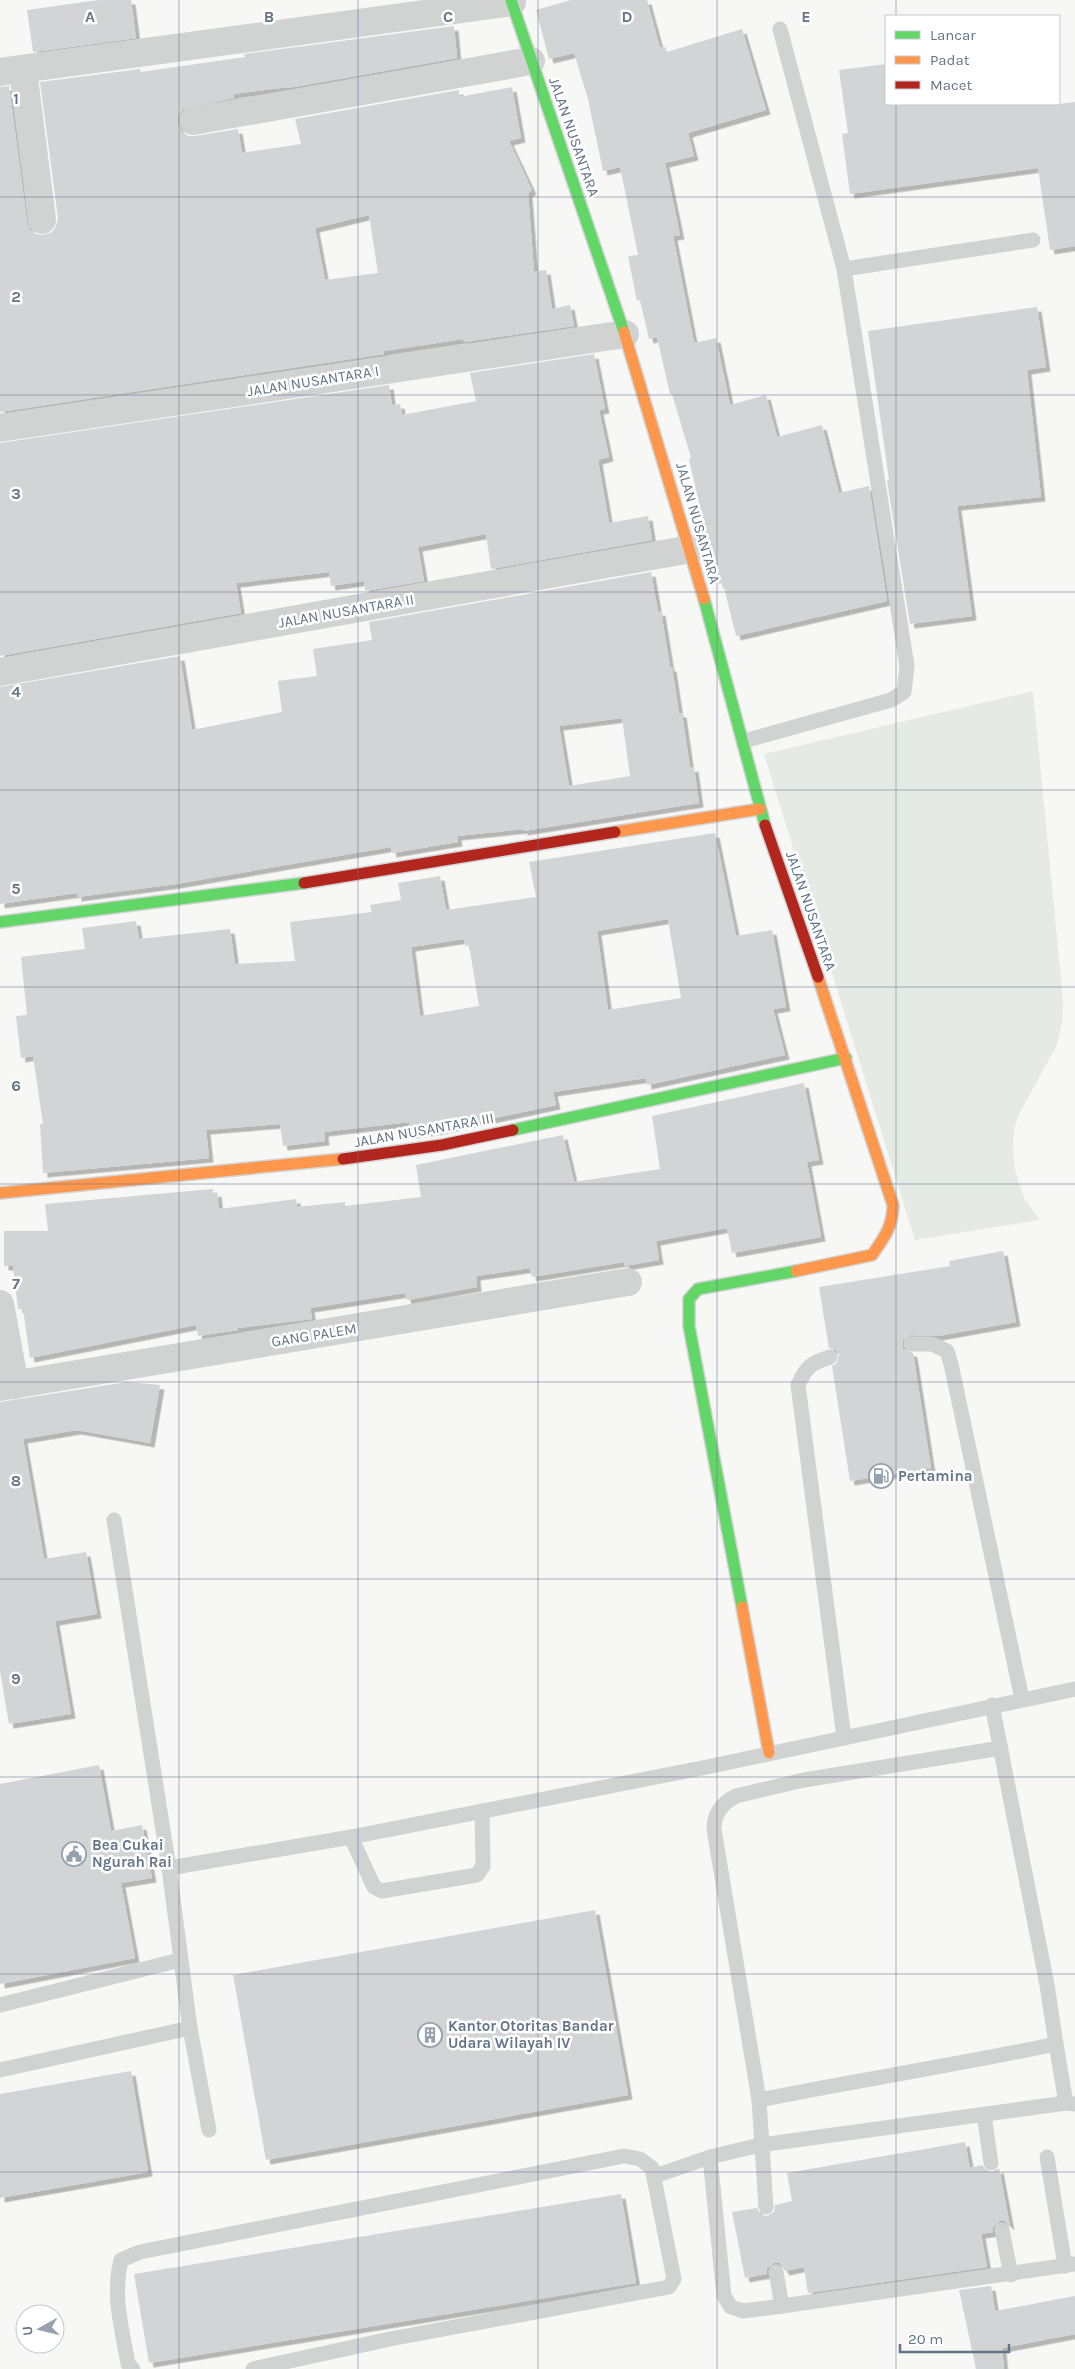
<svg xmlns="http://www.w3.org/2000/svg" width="1075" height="2369" font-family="Karla,sans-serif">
  <defs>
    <filter id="shadow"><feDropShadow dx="4.5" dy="4.5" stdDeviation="0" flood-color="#0004"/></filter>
  </defs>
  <rect width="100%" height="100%" fill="#f7f7f6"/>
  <path fill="#e6eae4" d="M1033,691L1063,1000L1062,1023L1057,1045L1018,1116L1014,1130L1013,1148L1015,1170L1024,1198L1040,1220L915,1240L764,754Z"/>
  <g fill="#d3d4d5" fill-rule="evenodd" filter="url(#shadow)">
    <path d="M99,0H131L136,38L33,52L27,10Z"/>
    <path d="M571,0H647L660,48L665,47L667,52L742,29L766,110L688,133L694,156L665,163L680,235L673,236L694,343L716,338L730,405L766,395L777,437L822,425L839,493L869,486L887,601L736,636L723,583L719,584L700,508L689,459L691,458L672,394H670L657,337L649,339L640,300L637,301L628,256L638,255L620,167L603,171L588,99L574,53L549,59L536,10Z"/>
    <path d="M454,26L457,58L288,88V87L233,94L234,98L183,109L178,116V124L181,131L188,136H195L238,129L242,153L301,144L295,119L459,90V97L512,87L521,138L509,141L532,190L528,193L534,272L546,270L552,309L570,305L574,326L464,342L463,339L384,351V354L0,412V87L9,86L27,222L30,230L36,234L44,235L52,232L56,226L58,218L40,82L140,69L141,72L245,57L244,54ZM369,215L378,273L325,280L315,228Z"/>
    <path d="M886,64V104H1059L1075,102V246L1050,250L1038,168L850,194L842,134L848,133L839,70Z"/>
    <path d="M1037,307L1046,367L1027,370L1041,497L957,506L972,616L910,624L887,481L889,480L868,331Z"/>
    <path d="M594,354L605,409L599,410L609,457L598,460L609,523L648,516L652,540L491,569L486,534L418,547L424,581L365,591L364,581L331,586L329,572L236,583L241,613L0,656V443L389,385L392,405L400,404L402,415L476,401L470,373Z"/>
    <path d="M651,572L658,612L661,611L670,667H672L679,713H682L690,768L694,767L699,803L523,831V829L457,836L458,842L392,853L391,847L176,884L77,897V893L0,904V687L180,656L192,730L282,712L278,681L317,676L313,649L372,640L369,622ZM622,718L630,776L569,786L559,726Z"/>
    <path d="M715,833L736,936L772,930L786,1007L773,1009L785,1055L647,1085L646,1078L553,1092L556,1105L439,1130L411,1134L409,1122L324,1132L325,1141L283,1146L280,1124L206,1130L209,1158L43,1173L40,1124H43L33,1056L21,1058L16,1016L27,1015L21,957L85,949L82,928L136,921L139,939L230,929L235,964L295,961L290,922L372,912L370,905L401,900L398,883L440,876L446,910L536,897L529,862ZM668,919L681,998L608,1010L597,931ZM464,939L465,946L469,945L479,1006L420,1016L411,947Z"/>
    <path d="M804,1083L819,1160L807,1162L821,1237L732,1253L727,1228L656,1241L659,1260L624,1266V1262L532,1277L530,1268L476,1276L477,1287L407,1300L405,1293L310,1308L312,1319L238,1328V1330L198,1336L196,1325L30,1358L23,1309H18L13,1266H4V1231H48L45,1204L213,1189V1193L217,1192L219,1209L296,1199L297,1207L345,1202V1206L421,1197L416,1165L563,1135L574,1182L660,1169L652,1116Z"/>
    <path d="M1003,1251L1016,1322L938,1336L911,1335L903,1340V1349L913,1353L931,1468L850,1481L832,1366L837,1363L839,1354L836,1350L829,1348L819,1287L950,1266L949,1261Z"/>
    <path d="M127,1382L160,1385L150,1443L77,1430L23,1439L44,1559L86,1552L97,1614L55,1621L71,1714L9,1724L0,1671V1402Z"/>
    <path d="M99,1765L111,1831L142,1825L152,1878L121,1883L135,1958L0,1984V1784Z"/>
    <path d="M595,1910L628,2095L266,2160L233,1975Z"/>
    <path d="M131,2071L148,2172L0,2198V2094Z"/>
    <path d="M965,2142L970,2168L982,2165L987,2171L992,2172L999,2168L1010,2226L1005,2221H1000L993,2227V2232L981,2234L987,2267L808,2293L804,2267L785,2271L780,2263H774L767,2268V2274L745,2278L732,2212L757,2208L761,2215L767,2216L774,2212L775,2205L792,2201L787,2173Z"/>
    <path d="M621,2194L636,2283L149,2363L134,2274Z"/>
    <path d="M991,2286L995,2311L1075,2296V2334L1002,2348L1004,2369H976L959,2290Z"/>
  </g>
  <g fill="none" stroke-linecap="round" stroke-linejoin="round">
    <defs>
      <g id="fast">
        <path d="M511,0L624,332"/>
        <path d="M704,599L765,825"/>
        <path d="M0,922L304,883"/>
        <path d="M513,1130L846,1058"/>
        <path d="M742,1607L689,1326V1299L698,1289L796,1271"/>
      </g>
      <g id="slow">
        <path d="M624,332L704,599"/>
        <path d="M615,832L760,809"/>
        <path d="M0,1193L343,1159"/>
        <path d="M796,1271L872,1255C884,1238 893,1226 893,1205L818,977"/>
        <path d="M742,1607L769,1753"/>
      </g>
      <g id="jam">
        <path d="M765,825L818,977"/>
        <path d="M304,883L615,832"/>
        <path d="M343,1159L442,1145L513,1130"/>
      </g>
    </defs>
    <use href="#fast" stroke="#d2d4d5" stroke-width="14"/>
    <use href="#slow" stroke="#d2d4d5" stroke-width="14"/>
    <use href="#jam" stroke="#d2d4d5" stroke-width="14"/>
    <g stroke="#d1d2d2" stroke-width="15">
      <path d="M844,269L1033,240"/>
      <path d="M744,741L891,700L904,692L907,666L844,269L780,29"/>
      <path d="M911,1344H932L947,1351L951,1364L1022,1699"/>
      <path d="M830,1357C811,1363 806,1367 798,1385L844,1738"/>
      <path d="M114,1520L169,1868L351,1837L707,1767L1075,1689"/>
      <path d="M351,1837L374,1887L382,1891L477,1875L483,1866L482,1811"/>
      <path d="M169,1868L190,2028L209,2130"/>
      <path d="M0,2005L180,1960"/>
      <path d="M1056,2044L1066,2103"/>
      <path d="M0,2070L190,2028"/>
      <path d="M759,2100C858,2080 957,2065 1056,2044L1047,1985L992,1705"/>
      <path d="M984,2115L991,2163"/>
      <path d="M710,2157L724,2296L731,2307L743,2311L782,2306L776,2272"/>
      <path d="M1047,2157L1065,2266"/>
      <path d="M655,2176L710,2157L760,2145L1066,2103L1075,2104"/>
      <path d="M766,2207L759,2100L714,1829C714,1814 722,1803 736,1796L804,1780L1001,1748"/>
      <path d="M1002,2230L1011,2275"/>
      <path d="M782,2306L1075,2264"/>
      <path d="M133,2369L128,2364C122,2328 112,2296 121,2260L140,2252L624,2156L640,2159L652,2168L674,2279L669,2287L390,2339L253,2369"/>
    </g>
    <g stroke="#d1d2d2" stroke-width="28">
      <path d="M23,70L42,220"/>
      <path d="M0,72L512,2"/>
      <path d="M193,121L531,61"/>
      <path d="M0,428L625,334"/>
      <path d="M0,672L691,549"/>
      <path d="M0,1304L15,1385"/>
      <path d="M0,1387L628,1282"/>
    </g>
    <use href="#fast" stroke="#63d668" stroke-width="11"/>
    <use href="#slow" stroke="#ff974d" stroke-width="11"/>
    <use href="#jam" stroke="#b3261e" stroke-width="11"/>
  </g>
  <path fill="none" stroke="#647589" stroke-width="1" stroke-opacity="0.55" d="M179,0V2369M358,0V2369M538,0V2369M717,0V2369M896,0V16M896,104V2369M0,197H1075M0,395H1075M0,592H1075M0,790H1075M0,987H1075M0,1184H1075M0,1382H1075M0,1579H1075M0,1777H1075M0,1974H1075M0,2172H1075"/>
  <defs>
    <symbol id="fuel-ring" viewBox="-11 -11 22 22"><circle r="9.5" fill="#fff" stroke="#97a2af" stroke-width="1.5"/><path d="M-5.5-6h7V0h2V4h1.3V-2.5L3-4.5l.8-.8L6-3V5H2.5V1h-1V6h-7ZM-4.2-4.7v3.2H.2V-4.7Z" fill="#97a2af"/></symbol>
    <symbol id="civic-ring" viewBox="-11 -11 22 22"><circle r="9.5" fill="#fff" stroke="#97a2af" stroke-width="1.5"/><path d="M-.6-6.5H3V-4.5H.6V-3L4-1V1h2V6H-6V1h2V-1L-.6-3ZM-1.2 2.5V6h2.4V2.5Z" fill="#97a2af"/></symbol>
    <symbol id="building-ring" viewBox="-11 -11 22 22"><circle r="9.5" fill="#fff" stroke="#97a2af" stroke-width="1.5"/><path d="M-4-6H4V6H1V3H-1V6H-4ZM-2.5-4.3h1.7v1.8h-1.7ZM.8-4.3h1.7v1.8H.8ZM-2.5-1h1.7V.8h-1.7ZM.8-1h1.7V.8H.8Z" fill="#97a2af"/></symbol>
  </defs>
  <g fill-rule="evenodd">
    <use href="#fuel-ring" x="867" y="1462" width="28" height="28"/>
    <use href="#civic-ring" x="60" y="1840" width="28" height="28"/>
    <use href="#building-ring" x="416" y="2021" width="28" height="28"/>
  </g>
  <g text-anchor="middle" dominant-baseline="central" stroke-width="5" stroke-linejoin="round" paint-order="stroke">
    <g font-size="15" fill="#647589" stroke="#fff">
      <text transform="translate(574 137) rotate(71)">JALAN NUSANTARA</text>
      <text transform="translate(313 381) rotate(-9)">JALAN NUSANTARA I</text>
      <text transform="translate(698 523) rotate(74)">JALAN NUSANTARA</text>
      <text transform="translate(346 611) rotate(-10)">JALAN NUSANTARA II</text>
      <text transform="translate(811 911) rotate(71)">JALAN NUSANTARA</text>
      <text transform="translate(424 1130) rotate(-10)">JALAN NUSANTARA III</text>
      <text transform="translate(314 1335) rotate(-9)">GANG PALEM</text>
    </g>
    <g font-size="15" font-weight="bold" fill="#647589" stroke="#fff" text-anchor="start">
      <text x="898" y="1476">Pertamina</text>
      <text x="92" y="1845">Bea Cukai<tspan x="92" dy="17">Ngurah Rai</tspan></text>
      <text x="448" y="2026">Kantor Otoritas Bandar<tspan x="448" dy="17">Udara Wilayah IV</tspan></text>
    </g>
  </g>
  <g font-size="16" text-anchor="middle" font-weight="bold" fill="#647589" stroke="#fff" stroke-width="5" stroke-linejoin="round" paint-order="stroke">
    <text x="90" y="22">A</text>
    <text x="269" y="22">B</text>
    <text x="448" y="22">C</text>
    <text x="627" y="22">D</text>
    <text x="806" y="22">E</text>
    <text x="16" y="104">1</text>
    <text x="16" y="302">2</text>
    <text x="16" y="499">3</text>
    <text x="16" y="697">4</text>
    <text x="16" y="894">5</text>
    <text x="16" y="1091">6</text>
    <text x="16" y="1289">7</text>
    <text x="16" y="1486">8</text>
    <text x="16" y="1684">9</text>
  </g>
  <rect x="885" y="15" width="175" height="90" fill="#ffffff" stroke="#c1c8d0"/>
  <rect x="895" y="31" width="25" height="8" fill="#63d668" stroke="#c1c8d0"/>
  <text x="930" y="40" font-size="15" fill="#647589">Lancar</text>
  <rect x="895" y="56" width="25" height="8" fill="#ff974d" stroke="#c1c8d0"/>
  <text x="930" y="65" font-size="15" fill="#647589">Padat</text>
  <rect x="895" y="81" width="25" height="8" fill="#b3261e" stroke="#c1c8d0"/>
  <text x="930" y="90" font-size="15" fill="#647589">Macet</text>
  <g transform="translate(40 2329) rotate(262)"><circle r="24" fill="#ffffff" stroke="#c1c8d0"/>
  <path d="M0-4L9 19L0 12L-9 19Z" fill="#97a2af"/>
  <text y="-8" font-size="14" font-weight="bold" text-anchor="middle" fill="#647589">U</text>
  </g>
  <path d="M900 2344v8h109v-8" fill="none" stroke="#647589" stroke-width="2.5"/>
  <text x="908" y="2344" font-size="15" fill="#647589" stroke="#ffffff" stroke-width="4" paint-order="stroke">20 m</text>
</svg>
